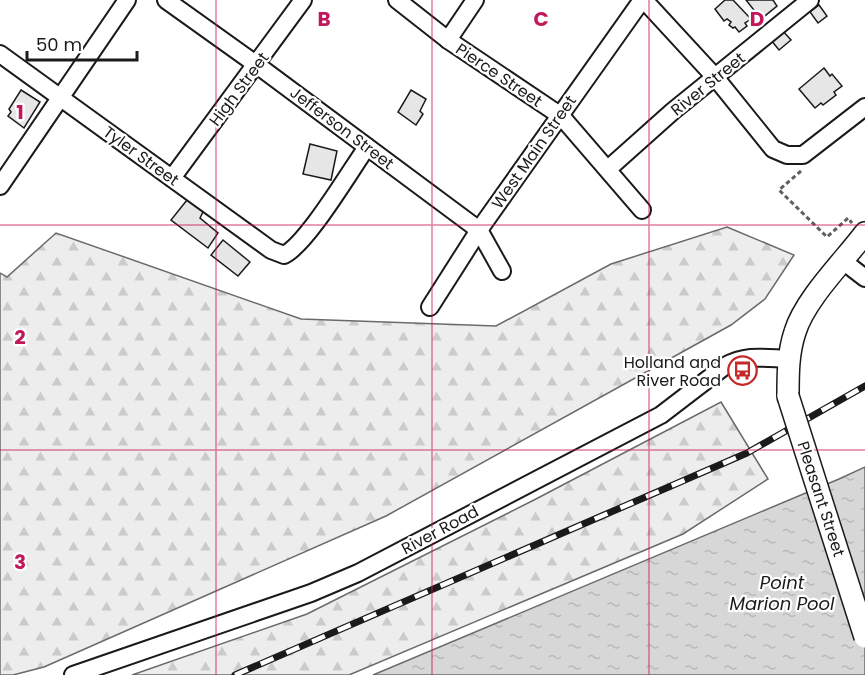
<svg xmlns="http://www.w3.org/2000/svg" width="865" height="675" font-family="Poppins,sans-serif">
  <defs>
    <pattern id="forest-firs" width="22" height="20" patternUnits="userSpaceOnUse" patternTransform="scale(1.5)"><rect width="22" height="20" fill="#ededed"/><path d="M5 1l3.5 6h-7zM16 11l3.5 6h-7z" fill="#cbcbcb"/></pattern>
    <pattern id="water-ripples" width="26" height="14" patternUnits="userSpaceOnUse" patternTransform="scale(1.5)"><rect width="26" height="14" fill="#d7d7d7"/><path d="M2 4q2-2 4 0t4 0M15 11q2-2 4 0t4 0" fill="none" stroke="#b8b8b8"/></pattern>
  </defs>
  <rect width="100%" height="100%" fill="#fff"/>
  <g fill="url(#forest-firs)" stroke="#6a6a6a" stroke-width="1.5">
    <path d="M727,227L794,255L765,299L731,325L386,516L44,667L13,675H0V273L7,277L56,233L301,319L496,326L611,264Z"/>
    <path d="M721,402L768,479L683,534L349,675H132L307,614L534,500Z"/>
  </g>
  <path fill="url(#water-ripples)" stroke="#6a6a6a" stroke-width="1.5" d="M865,467V675H373L839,479Z"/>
  <g fill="#e6e6e6" stroke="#1a1a1a" stroke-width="1.5">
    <path d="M725,0H733L751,19L745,23L747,26L739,32L735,27L733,28L729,25L731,22L727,19L724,21L715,9Z"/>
    <path d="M746,0H773L777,6L761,19Z"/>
    <path d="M819,5L827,16L818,23L810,12Z"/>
    <path d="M782,30L791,40L779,50L771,40Z"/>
    <path d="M824,68L830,76L832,74L842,86L834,92L836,95L823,105L821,103L815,108L799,89Z"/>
    <path d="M21,90L40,102L24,128L8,116L11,112L9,109Z"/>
    <path d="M411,90L426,99L420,111L423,114L416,125L398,112Z"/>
    <path d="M310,144L337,151L331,180L303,174Z"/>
    <path d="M187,200L204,210L200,218L218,233L208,248L171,220Z"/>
    <path d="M223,240L250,262L238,276L211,255Z"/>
  </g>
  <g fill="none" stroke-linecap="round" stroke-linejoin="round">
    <defs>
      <g id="minor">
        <path d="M166,0L257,65L479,230L502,271"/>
        <path d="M397,0L448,40L561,116L642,210"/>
        <path d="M644,0L715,77L773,149L787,155H803L865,107"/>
        <path d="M448,40L475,0"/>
        <path d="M0,54L271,250L284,255C307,244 350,171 367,147"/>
        <path d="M608,169L673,111L810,0"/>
        <path d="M172,178L303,0"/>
        <path d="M0,186L127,0"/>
        <path d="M843,261L865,278"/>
        <path d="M430,307L479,230L642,0"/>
        <path d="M73,675L311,593L358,573L661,415L725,366C747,354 764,358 788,359"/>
      </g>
      <path id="major" d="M788,396C788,374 788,353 795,332C805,299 844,261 865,233"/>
    </defs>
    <use href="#minor" stroke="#1a1a1a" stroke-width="20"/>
    <use href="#major" stroke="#1a1a1a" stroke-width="24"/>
    <path stroke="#5f5f5f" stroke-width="3" stroke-dasharray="4.5 3" stroke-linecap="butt" d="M801,171L779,190L827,237L848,218L852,223"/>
    <use href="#minor" stroke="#fff" stroke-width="16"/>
    <use href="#major" stroke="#fff" stroke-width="21"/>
    <defs>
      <path id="rail" d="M235,675L747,453L865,386"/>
    </defs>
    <use href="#rail" stroke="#1a1a1a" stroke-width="7"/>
    <use href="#rail" stroke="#fff" stroke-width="4.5" stroke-dasharray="14" stroke-linecap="butt"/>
    <defs>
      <path id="major-bridge" d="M788,396L865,637"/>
    </defs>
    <use href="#major-bridge" stroke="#1a1a1a" stroke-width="24" stroke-linecap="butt"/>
    <use href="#major-bridge" stroke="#fff" stroke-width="21"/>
  </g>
  <path fill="none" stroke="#c2185b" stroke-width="1.5" stroke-opacity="0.55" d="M216,0V675M432,0V675M649,0V675M0,225H865M0,450H865"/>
  <defs>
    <symbol id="bus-ring" viewBox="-11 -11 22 22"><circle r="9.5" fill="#fff" stroke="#c62828" stroke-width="1.5"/><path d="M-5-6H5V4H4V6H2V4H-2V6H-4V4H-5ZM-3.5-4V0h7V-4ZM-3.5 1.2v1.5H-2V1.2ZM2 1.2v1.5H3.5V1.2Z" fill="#c62828"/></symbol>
  </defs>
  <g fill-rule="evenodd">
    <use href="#bus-ring" x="726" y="354" width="33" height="33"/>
  </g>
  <g text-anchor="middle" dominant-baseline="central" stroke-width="4.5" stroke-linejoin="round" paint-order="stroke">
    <g font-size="16" fill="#1a1a1a" stroke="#fff">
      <text transform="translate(499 75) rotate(34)">Pierce Street</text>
      <text transform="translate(708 84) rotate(-39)">River Street</text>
      <text transform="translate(239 89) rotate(-53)">High Street</text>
      <text transform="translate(342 128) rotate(37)">Jefferson Street</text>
      <text transform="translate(534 152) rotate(-55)">West Main Street</text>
      <text transform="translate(141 156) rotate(36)">Tyler Street</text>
      <text transform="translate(821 499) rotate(72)">Pleasant Street</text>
      <text transform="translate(440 530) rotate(-28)">River Road</text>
    </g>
    <g font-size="16" fill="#1a1a1a" stroke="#fff" text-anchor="end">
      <text x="721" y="362">Holland and<tspan x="721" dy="18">River Road</tspan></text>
    </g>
    <g font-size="18" font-style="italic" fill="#1a1a1a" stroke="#fff">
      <text x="782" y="582">Point<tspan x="782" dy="21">Marion Pool</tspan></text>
    </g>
  </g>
  <g font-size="20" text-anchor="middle" font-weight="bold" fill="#c2185b" stroke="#fff" stroke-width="4.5" stroke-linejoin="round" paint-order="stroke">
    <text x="324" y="26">B</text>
    <text x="541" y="26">C</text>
    <text x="757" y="26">D</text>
    <text x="20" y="119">1</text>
    <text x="20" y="344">2</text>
    <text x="20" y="569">3</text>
  </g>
  <path d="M27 51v9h110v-9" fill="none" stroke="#1a1a1a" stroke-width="3"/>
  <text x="36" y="51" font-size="18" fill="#1a1a1a" stroke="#ffffff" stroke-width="4.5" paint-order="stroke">50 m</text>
</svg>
